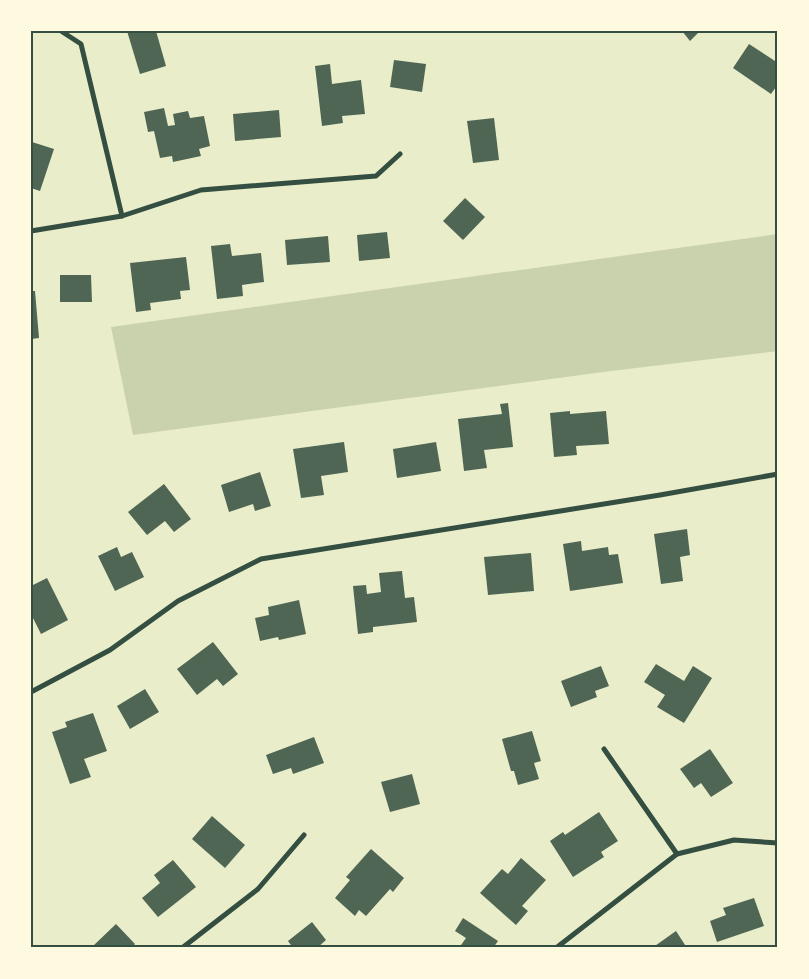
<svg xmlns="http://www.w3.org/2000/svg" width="809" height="979" font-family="'Roboto Condensed',sans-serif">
  <rect width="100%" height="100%" fill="#e9edc9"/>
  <path fill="#cad2ad" d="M778,234V351L611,371L133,435L111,327Z"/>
  <g fill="#4f6655">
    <path d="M127,31H156L166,66L140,74Z"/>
    <path d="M682,31H700L690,41Z"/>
    <path d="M749,44L778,63V84L771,94L733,68Z"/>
    <path d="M394,60L426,64L422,92L390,87Z"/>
    <path d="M330,64L332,84L361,80L365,114L342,116L343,123L322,126L315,66Z"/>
    <path d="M164,108L168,126L175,125L173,114L188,111L190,118L204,116L210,146L199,149L201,156L173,162L172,156L160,158L154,131L148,132L144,112Z"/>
    <path d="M279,110L281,137L235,141L233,114Z"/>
    <path d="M494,118L499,160L473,163L467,121Z"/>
    <path d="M32,142L54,149L40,191L31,188Z"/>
    <path d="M465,198L485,217L463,240L443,221Z"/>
    <path d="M387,232L390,258L359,261L357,235Z"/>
    <path d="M328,236L330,262L287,265L285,240Z"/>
    <path d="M230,244L232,256L261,253L264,282L242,285L243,296L217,299L211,246Z"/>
    <path d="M186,257L190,290L180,291L181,299L150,303L151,310L136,312L130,263Z"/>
    <path d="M60,275H91L92,302H60Z"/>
    <path d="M31,291H35L39,338L31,339Z"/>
    <path d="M508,403L513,447L484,450L487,468L464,471L458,419L502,414L500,404Z"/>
    <path d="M570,411V414L606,411L609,444L576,446L577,455L554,457L550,413Z"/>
    <path d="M344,442L348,472L321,476L324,495L301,498L293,449Z"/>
    <path d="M436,442L441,471L397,478L393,449Z"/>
    <path d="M260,472L271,506L255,511L253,504L229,512L221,485Z"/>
    <path d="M164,484L191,519L174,532L165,521L147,535L128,512Z"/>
    <path d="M687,529L690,555L680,557L683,581L661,584L654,534Z"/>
    <path d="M581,541L582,551L608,547L609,555L618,554L623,583L570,591L563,544Z"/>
    <path d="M117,547L121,557L132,552L144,577L115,591L98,556Z"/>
    <path d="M531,553L534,591L488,595L484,557Z"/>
    <path d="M402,571L405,598L414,597L417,622L373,627V632L358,634L353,586L366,585L367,594L381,592L379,573Z"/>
    <path d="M47,578L68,620L41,634L31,614V586Z"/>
    <path d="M299,600L306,634L279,640L278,637L260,641L255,618L269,615L268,607Z"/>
    <path d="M213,642L238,674L223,686L217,679L197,695L177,669Z"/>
    <path d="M656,664L684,681L693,666L712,678L684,723L657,707L665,695L644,682Z"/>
    <path d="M601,666L609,686L595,691L597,697L571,707L561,681Z"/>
    <path d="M145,689L159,712L130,729L117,706Z"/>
    <path d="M93,713L107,751L84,759L91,777L70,784L52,732L67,727L65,722Z"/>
    <path d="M532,731L541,761L534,763L539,779L518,785L514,771H511L502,739Z"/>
    <path d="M314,737L324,763L293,774L291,768L273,774L266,755Z"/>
    <path d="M710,749L733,783L711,797L701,783L694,788L680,769Z"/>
    <path d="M412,774L420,804L390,812L381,782Z"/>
    <path d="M599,812L618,841L601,852L604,857L573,877L550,841L563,832L565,835Z"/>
    <path d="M212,816L245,845L225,868L192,839Z"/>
    <path d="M371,849L404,878L393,892L390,889L366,916L359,910L355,916L335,898L350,880L346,877Z"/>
    <path d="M521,858L546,880L522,906L528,911L516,925L480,893L502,869L508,874Z"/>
    <path d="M173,860L196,887L158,917L142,898L160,883L154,875Z"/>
    <path d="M754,898L764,926L717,942L710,921L726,915L723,908Z"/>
    <path d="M463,918L498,941L493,948H459L466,938L455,931Z"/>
    <path d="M312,922L326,940L317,948H293L288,941Z"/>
    <path d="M116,924L135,944L131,948H94L93,946Z"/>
    <path d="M676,931L687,948H652Z"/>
  </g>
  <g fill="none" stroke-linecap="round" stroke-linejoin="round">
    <g stroke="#344e41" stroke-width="5">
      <path d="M61,31L81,44L122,216"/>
      <path d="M31,231L122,216L201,190L376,176L400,154"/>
      <path d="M31,692L110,650L178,601L261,559L660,495L778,474"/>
      <path d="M604,749L677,854"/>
      <path d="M182,948L258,889L304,835"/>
      <path d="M556,948L677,854L734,840L778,843"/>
    </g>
  </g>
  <rect width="809" height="979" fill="none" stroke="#fefae0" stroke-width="65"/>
  <rect x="32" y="32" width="744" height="914" fill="none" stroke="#344e41" stroke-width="2"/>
</svg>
